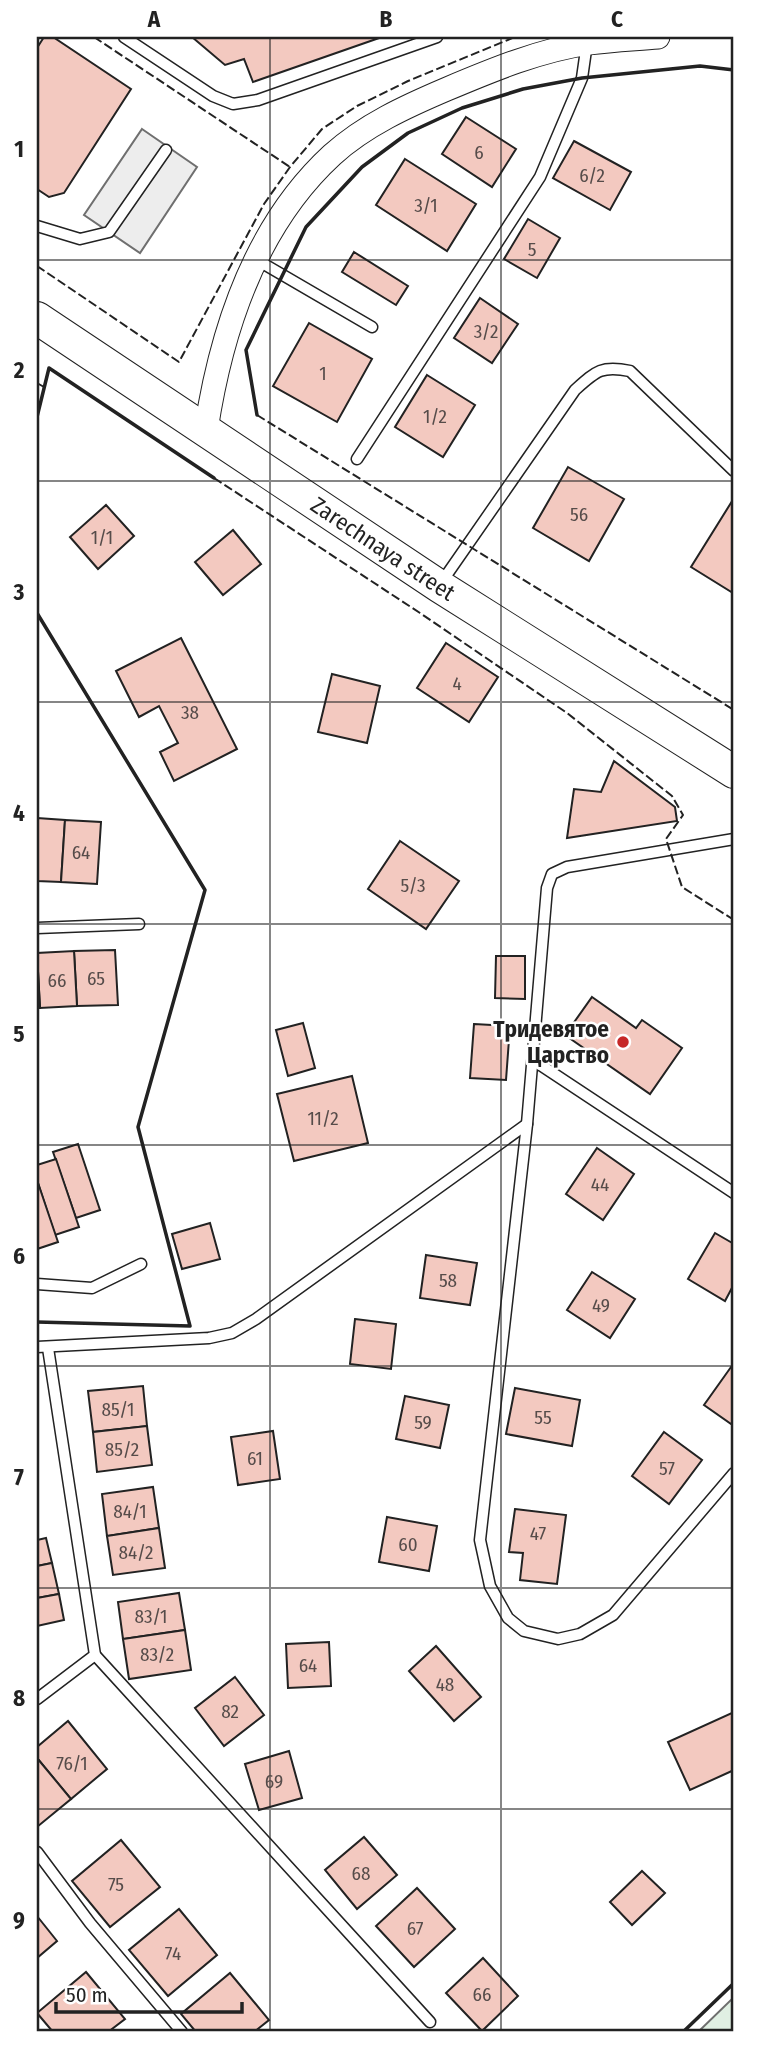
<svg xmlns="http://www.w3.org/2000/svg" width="771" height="2069" font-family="'Fira Sans Condensed',sans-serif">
  <rect width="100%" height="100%" fill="#fff"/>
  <path fill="#e0efe3" stroke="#6f6f6f" stroke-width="2" d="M734,1997V2032H698Z"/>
  <path fill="#ededed" stroke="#6f6f6f" stroke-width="2" d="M142,129L197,167L140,253L84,215Z"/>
  <g fill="#f3c9c0" stroke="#222" stroke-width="2">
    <path d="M44,37H53L131,89L64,193L49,197L37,189V48Z"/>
    <path d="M192,37H382L253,82L244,59L225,65Z"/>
    <path d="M466,117L516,149L492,187L442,154Z"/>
    <path d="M574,141L631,172L610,210L553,178Z"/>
    <path d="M405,159L476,204L447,251L376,205Z"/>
    <path d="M528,219L560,238L537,278L504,259Z"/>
    <path d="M354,252L408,286L396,305L342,272Z"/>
    <path d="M480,298L518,324L492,363L454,338Z"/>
    <path d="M309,323L372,359L337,422L273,386Z"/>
    <path d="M427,375L475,405L443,457L395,427Z"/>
    <path d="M568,467L624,499L589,561L533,528Z"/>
    <path d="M734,498V592L733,593L691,567Z"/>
    <path d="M106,505L134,536L98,569L70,537Z"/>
    <path d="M233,530L261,564L223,595L195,562Z"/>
    <path d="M181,638L237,749L174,781L160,752L178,743L159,706L139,717L116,671Z"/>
    <path d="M446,643L498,677L469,722L417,688Z"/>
    <path d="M332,674L380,686L367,743L318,732Z"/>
    <path d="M614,761L675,807L677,821L567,838L574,789L601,792Z"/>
    <path d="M37,818L65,820L61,882L37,881Z"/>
    <path d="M65,820L101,822L97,884L61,882Z"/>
    <path d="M400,841L459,881L426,929L368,889Z"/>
    <path d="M115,950L118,1005L77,1006L74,951Z"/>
    <path d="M74,951L77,1006L40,1008L37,953Z"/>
    <path d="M37,953L40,1008H37Z"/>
    <path d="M496,956H525V999L495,998Z"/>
    <path d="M592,997L636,1028L642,1020L682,1048L650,1094L565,1035Z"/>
    <path d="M303,1023L315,1068L288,1076L276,1030Z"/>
    <path d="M474,1024L510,1026L506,1080L470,1078Z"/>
    <path d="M352,1076L368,1143L294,1161L277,1094Z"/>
    <path d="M78,1144L100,1210L76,1218L53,1152Z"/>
    <path d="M597,1148L634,1174L603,1220L566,1194Z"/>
    <path d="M56,1159L79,1227L55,1235L37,1180V1165Z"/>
    <path d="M37,1180L58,1242L37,1249Z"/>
    <path d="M210,1223L220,1259L182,1269L172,1234Z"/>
    <path d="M715,1233L734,1244V1284L725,1301L688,1279Z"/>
    <path d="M426,1255L477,1263L470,1305L420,1298Z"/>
    <path d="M592,1272L635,1299L610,1338L567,1310Z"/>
    <path d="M355,1319L396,1324L391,1369L350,1364Z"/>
    <path d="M731,1367L734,1369V1426L704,1405Z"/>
    <path d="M143,1386L147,1426L93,1432L88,1391Z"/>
    <path d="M515,1388L580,1400L572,1446L506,1434Z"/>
    <path d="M405,1396L449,1405L440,1448L396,1439Z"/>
    <path d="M147,1426L152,1465L97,1472L93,1432Z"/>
    <path d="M273,1431L280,1479L238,1485L231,1437Z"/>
    <path d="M664,1432L702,1460L669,1504L632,1476Z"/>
    <path d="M153,1487L159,1528L107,1536L102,1494Z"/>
    <path d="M515,1509L566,1515L557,1584L520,1580L523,1553L509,1552Z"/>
    <path d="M387,1517L437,1526L429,1571L379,1562Z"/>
    <path d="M159,1528L165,1568L113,1575L107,1536Z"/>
    <path d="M46,1538L52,1563L37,1566V1540Z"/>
    <path d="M52,1563L59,1594L37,1598V1566Z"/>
    <path d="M179,1593L185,1630L123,1639L118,1602Z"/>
    <path d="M59,1594L64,1620L37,1626V1598Z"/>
    <path d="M185,1630L191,1670L129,1679L123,1639Z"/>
    <path d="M329,1642L331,1686L288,1688L286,1644Z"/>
    <path d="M436,1646L481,1697L454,1721L409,1671Z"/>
    <path d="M235,1677L264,1715L224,1746L195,1708Z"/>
    <path d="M734,1712V1770L690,1790L668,1742Z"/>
    <path d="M68,1721L107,1769L71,1799L37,1758V1747Z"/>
    <path d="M289,1751L302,1798L259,1810L245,1764Z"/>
    <path d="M37,1758L71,1799L37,1827Z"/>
    <path d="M364,1837L397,1875L357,1909L325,1870Z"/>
    <path d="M121,1840L160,1887L110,1927L72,1881Z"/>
    <path d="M642,1871L665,1893L632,1925L610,1902Z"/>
    <path d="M417,1888L455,1929L414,1967L376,1926Z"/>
    <path d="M179,1909L217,1955L168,1996L129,1950Z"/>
    <path d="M37,1916L57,1941L37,1958Z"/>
    <path d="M483,1958L518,1996L482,2031L446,1993Z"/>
    <path d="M86,1972L125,2019L108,2032H53L37,2013Z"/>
    <path d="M230,1973L269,2020L254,2032H196L181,2014Z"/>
  </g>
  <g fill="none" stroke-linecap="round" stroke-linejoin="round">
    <defs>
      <g id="service">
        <path d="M124,37L213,96L233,104L258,100L437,37"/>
        <path d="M37,226L80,239L109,232L166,150"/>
        <path d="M257,260L372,327"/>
        <path d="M357,459L540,177L582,78L587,43"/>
        <path d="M441,583L575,390C596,371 602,365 630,371L734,471"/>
        <path d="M734,839L567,867L552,874L547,888L527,1124L480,1540L490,1586L508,1618L524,1631L558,1639L580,1634L613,1615L734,1473"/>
        <path d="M37,928L139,924"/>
        <path d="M533,1060L734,1193"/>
        <path d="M37,1284L92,1288L141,1264"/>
        <path d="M37,1347L209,1338L232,1333L256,1319L527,1124"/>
        <path d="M95,1655L430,2022"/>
        <path d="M37,1699L95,1655L48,1348"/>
        <path d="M37,1852L90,1923L182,2032"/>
      </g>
      <path id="minor" d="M206,430C221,331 256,225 332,155C365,125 407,106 447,89C492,70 540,50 589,43C612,40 635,39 658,37"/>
      <g id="secondary">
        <path id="s1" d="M37,318L439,586L734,772"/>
      </g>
    </defs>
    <use href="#service" stroke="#222" stroke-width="13"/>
    <use href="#minor" stroke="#222" stroke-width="25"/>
    <use href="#secondary" stroke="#222" stroke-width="34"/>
    <use href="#service" stroke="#fff" stroke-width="10"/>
    <use href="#minor" stroke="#fff" stroke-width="23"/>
    <use href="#secondary" stroke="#fff" stroke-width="32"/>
    <g stroke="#222" stroke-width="2" stroke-dasharray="9 3.5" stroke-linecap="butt">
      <path d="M94,37L290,167"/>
      <path d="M37,266L179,362L264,204L290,167L322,129L357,106L408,81L515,37"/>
      <path d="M37,383L44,387"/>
      <path d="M257,415L734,710"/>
      <path d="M214,478L420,613L567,713L672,796L683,815L666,839L682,887L734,920"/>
    </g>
    <g stroke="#222" stroke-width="3.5">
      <path d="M257,415L246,350L306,227L362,167L408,133L462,108L523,89L582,78L700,66L734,70"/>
      <path d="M37,417L49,368L214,478"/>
      <path d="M37,613L205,890L138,1127L190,1326L37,1322"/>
      <path d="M683,2032L734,1983"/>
    </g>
  </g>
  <path fill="none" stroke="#222" stroke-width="2" stroke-opacity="0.55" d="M270,37V2032M501,37V2032M37,260H734M37,481H734M37,702H734M37,924H734M37,1145H734M37,1366H734M37,1588H734M37,1809H734"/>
  <circle fill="#c62828" stroke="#fff" stroke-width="2.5" cx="623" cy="1042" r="7"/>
  <g text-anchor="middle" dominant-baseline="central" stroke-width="5" stroke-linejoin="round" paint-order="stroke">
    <g font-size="19" fill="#564c4a">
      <text x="479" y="152">6</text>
      <text x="592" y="175">6/2</text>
      <text x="426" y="205">3/1</text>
      <text x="532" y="249">5</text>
      <text x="486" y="331">3/2</text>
      <text x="323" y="373">1</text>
      <text x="435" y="416">1/2</text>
      <text x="579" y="514">56</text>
      <text x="102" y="537">1/1</text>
      <text x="457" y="683">4</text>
      <text x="190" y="712">38</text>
      <text x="81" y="852">64</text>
      <text x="413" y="885">5/3</text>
      <text x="96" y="978">65</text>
      <text x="57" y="980">66</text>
      <text x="323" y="1118">11/2</text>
      <text x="600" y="1184">44</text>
      <text x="448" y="1280">58</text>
      <text x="601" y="1305">49</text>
      <text x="118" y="1409">85/1</text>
      <text x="543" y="1417">55</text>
      <text x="423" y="1422">59</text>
      <text x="122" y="1449">85/2</text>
      <text x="255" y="1458">61</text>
      <text x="667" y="1468">57</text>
      <text x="130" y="1511">84/1</text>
      <text x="538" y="1533">47</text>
      <text x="408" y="1544">60</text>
      <text x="136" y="1552">84/2</text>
      <text x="151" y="1616">83/1</text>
      <text x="157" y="1654">83/2</text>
      <text x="308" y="1665">64</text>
      <text x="445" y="1684">48</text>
      <text x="230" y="1711">82</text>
      <text x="72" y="1763">76/1</text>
      <text x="274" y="1781">69</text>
      <text x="361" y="1873">68</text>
      <text x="116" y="1884">75</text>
      <text x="415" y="1928">67</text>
      <text x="173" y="1953">74</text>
      <text x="482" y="1994">66</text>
    </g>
    <g font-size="23" fill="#222" stroke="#fff">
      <text stroke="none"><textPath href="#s1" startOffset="416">Zarechnaya street</textPath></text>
    </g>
    <g font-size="23" font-weight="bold" fill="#222" stroke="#fff" text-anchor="end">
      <text x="609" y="1029">Тридевятое<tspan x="609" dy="26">Царство</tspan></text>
    </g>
  </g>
  <rect width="771" height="2069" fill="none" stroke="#ffffff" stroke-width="77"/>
  <path d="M56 2002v10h186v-10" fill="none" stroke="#222222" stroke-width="3.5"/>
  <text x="66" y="2002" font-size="21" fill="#222222" stroke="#ffffff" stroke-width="5" paint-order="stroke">50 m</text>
  <rect x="38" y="38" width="694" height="1992" fill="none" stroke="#222" stroke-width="2.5"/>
  <g font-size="23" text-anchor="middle" font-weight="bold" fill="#222">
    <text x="154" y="27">A</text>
    <text x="386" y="27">B</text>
    <text x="617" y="27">C</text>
    <text x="19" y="157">1</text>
    <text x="19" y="378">2</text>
    <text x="19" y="600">3</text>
    <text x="19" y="821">4</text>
    <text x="19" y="1042">5</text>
    <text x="19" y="1264">6</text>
    <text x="19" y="1485">7</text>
    <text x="19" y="1706">8</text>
    <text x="19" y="1928">9</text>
  </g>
</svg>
